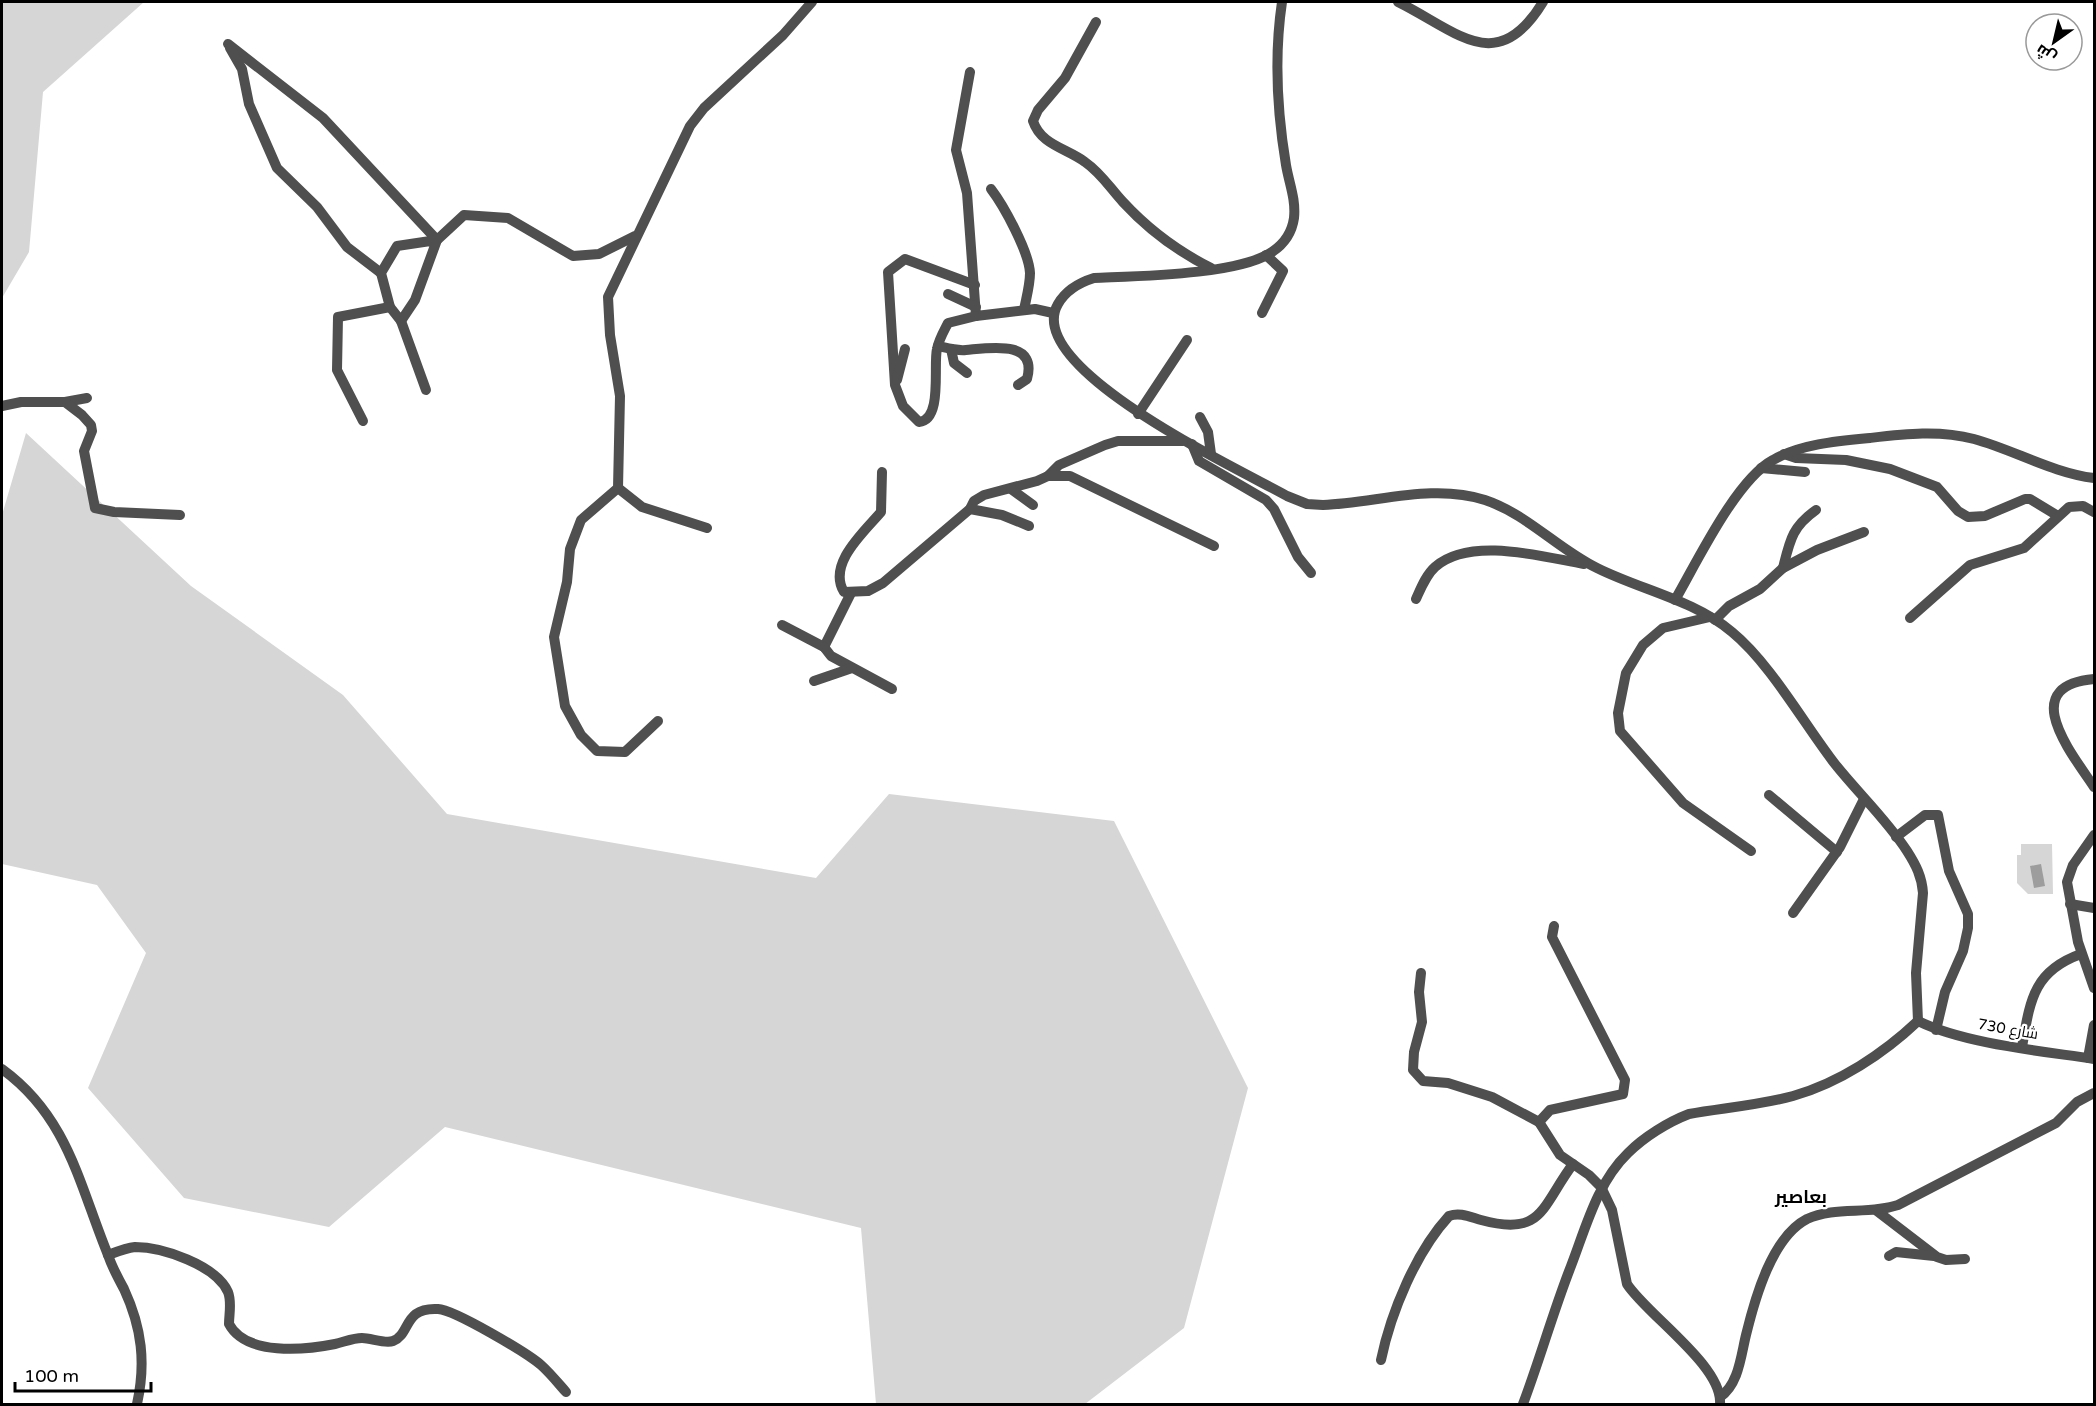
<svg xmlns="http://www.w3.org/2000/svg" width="2096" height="1406" font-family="'Varela Round',Cairo,sans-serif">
  <rect width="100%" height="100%" fill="#fff"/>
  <g fill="#d6d6d6">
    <path d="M2,2H144L43,92L29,252L2,298Z"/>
    <path d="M26,433L191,586L343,695L447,814L816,878L889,794L1114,821L1248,1088L1184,1328L1085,1404H876L861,1228L445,1127L329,1227L184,1198L88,1088L146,953L97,885L2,864V515Z"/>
    <path d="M2021,844H2052L2053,894H2028L2017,883V855H2021Z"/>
  </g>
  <path fill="#9d9d9d" d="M2041,864L2045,886L2034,888L2030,866Z"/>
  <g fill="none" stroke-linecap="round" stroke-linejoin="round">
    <g stroke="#4f4f4f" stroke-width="10">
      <path d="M1282,2C1274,56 1277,111 1286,165C1289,183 1296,199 1294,218C1292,232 1284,244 1272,252C1238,275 1137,276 1094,278C1078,283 1066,290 1058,304C1021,368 1243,471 1287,496L1307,504L1323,505C1376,503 1433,483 1485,500C1527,514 1558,549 1597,568C1641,590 1694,600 1732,632C1770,663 1804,724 1835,764C1858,793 1887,820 1907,851C1916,865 1922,877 1923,893L1916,973L1918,1021"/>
      <path d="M1398,2C1457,31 1497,78 1543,2"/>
      <path d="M1096,22L1065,78L1038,110L1033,121C1041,145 1066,148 1085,162C1101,173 1110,188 1123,202C1147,228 1179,252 1211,268"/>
      <path d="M228,44L323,118L437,240"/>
      <path d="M230,48L242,69L249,104L277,168L317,207L347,247L381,273"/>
      <path d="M970,72L956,150L967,193L976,316L1035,309L1053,313"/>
      <path d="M991,189C1004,206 1029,252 1030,273C1030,285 1026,299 1024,310"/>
      <path d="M437,240L397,246L381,273L390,307L401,321L415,300L437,240L464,215L508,218L573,256L599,254L635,236"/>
      <path d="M975,285L905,259L888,272L895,385L903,406L919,422C943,420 933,365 937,349C939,339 944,331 948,323L976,316"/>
      <path d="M948,294L976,307"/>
      <path d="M1262,313L1283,271L1266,255"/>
      <path d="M401,321L426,390"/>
      <path d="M938,346C947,348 956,351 966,350C989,348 1038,339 1027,379L1018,385"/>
      <path d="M951,349L954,363L967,373"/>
      <path d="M897,380L905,349"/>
      <path d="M65,402L87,398"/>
      <path d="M2,406L21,402H65L82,415L91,425L92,431L84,451L95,508L114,512L180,515"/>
      <path d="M1138,414L1187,340"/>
      <path d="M1200,417L1208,432L1211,454"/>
      <path d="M363,421L337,370L338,317L390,307"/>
      <path d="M1192,444L1199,461L1266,500L1274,509L1298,557L1311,573"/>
      <path d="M1784,454L1796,458L1846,460L1890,469L1937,487L1958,511L1968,517L1985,516L2025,499H2030L2058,516"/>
      <path d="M1761,468L1805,472"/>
      <path d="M882,472L881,512C864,532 827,564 844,592L868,591L883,583L970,509L974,501L984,495L1037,481L1048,476L1059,465L1105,445L1118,441H1183"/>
      <path d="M1048,476H1070L1214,546"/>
      <path d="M618,488L642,507L707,528"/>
      <path d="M1011,489L1033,505"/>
      <path d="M970,509L1002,515L1029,526"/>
      <path d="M1783,568C1790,540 1792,527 1816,510"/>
      <path d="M851,593L824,647L831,656L892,689"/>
      <path d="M1416,599C1421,588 1426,575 1435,567C1470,536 1543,557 1584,564"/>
      <path d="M1675,600C1697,562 1736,480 1773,460C1801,444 1838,441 1870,438C1905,434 1939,430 1974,439C2014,450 2053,473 2094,478"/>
      <path d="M1710,617L1663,628L1643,645L1626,673L1618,713L1620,731L1683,803L1751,851"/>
      <path d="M1910,618L1970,565L2024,548L2069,507L2083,506L2094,512"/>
      <path d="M1715,620L1729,606L1760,589L1783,568L1817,550L1864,532"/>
      <path d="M782,625L824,647"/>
      <path d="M2094,679C2017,686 2070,751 2094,787"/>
      <path d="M814,681L852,668"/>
      <path d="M658,721L625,752L597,751L581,735L565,706L554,637L567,582L570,549L581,520L618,488L620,396L610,335L608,297L690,126L704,108L783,35L812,2"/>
      <path d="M1769,795L1837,852"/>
      <path d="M2094,835L2073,865L2067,882L2078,942L2094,988"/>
      <path d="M1896,837L1925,815H1938L1949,871L1968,914V928L1963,951L1945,992L1936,1030"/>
      <path d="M2070,904L2094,908"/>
      <path d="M1793,913L1840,847L1864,799"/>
      <path d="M1421,973L1419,992L1422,1022L1414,1052L1413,1070L1423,1081L1448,1083L1492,1097L1539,1122L1560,1155L1589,1175L1601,1187L1612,1210L1627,1284C1646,1314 1723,1366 1720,1404"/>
      <path d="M1918,1021C1965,1044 2042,1051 2094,1059"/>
      <path d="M2022,1047C2030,1001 2033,971 2081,954"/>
      <path d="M2088,1058L2094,1025"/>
      <path d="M2,1069C68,1117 79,1184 108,1255C116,1252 126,1248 135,1247C162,1247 216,1265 228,1292C232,1302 229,1314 229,1324C246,1356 305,1350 335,1344C344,1342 353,1338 362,1338C371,1338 385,1344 393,1341C411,1334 403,1307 438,1309C455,1310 527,1353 541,1365C550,1373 558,1383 566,1392"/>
      <path d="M1539,1122L1550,1110L1623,1094L1625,1080L1552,937L1554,926"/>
      <path d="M1877,1211L1937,1257L1946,1260L1965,1259"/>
      <path d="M108,1255C112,1267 118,1278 124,1289C142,1328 146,1363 137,1404"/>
      <path d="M1889,1256L1896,1252L1934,1256"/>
      <path d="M1381,1360C1391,1312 1416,1252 1449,1216C1460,1212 1470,1217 1481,1220C1543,1237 1541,1207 1573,1164"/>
      <path d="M1720,1397C1739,1384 1741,1355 1746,1335C1755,1298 1772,1237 1807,1219C1835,1206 1868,1215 1898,1205L2056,1123L2077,1102L2094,1093"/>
      <path d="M1523,1404C1540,1359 1553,1312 1571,1266C1586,1227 1597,1183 1628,1153C1644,1137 1668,1122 1689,1114C1723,1108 1760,1105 1793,1096C1839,1083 1883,1054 1918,1021"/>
    </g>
  </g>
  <g text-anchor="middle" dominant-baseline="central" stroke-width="4.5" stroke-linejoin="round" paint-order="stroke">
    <g font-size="15" fill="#000" stroke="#fff">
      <text transform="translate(2008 1029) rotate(10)">شارع 730</text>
    </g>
    <g font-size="18" font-weight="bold" fill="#000" stroke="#fff">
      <text x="1801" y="1197">بعاصير</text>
    </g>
  </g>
  <rect width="2096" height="1406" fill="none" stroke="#000000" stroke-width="6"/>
  <g transform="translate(2054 42) rotate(214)"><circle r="28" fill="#ffffff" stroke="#999999" stroke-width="1.5"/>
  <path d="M0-4.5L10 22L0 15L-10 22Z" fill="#000000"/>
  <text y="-9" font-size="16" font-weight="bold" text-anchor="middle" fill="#000000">ش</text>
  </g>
  <path d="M15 1382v9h136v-9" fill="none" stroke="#000000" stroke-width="3"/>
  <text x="24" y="1382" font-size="18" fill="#000000" stroke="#ffffff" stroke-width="4.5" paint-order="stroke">100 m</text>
</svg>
